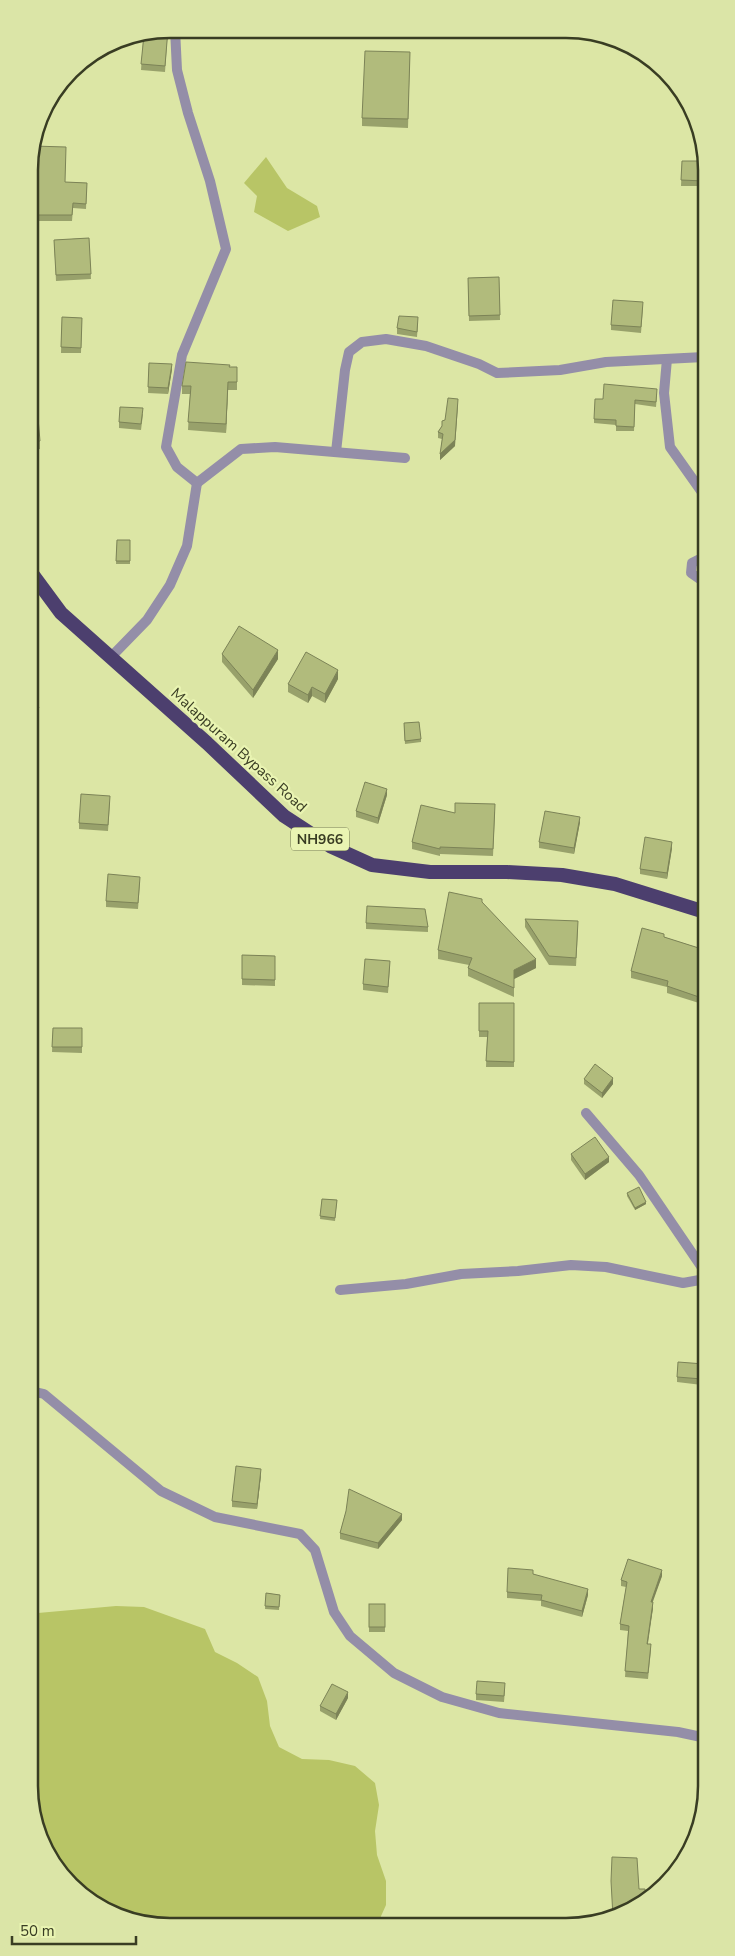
<svg xmlns="http://www.w3.org/2000/svg" width="735" height="1956" font-family="'Nunito Sans',sans-serif">
  <rect width="100%" height="100%" fill="#dce6a5"/>
  <g fill="#b8c566">
    <path d="M266,157L287,188L317,206L320,217L288,231L254,212L257,196L244,183Z"/>
    <path d="M116,1606L144,1607L205,1629L215,1652L237,1663L258,1677L267,1701L270,1726L279,1747L302,1759L329,1760L355,1766L375,1783L379,1805L375,1831L377,1855L386,1881V1905L377,1925H142L70,1886L32,1814L31,1618L38,1613Z"/>
  </g>
  <g fill="none" stroke-linecap="round" stroke-linejoin="round">
    <g stroke="#948ea8" stroke-width="10">
      <path d="M175,29L177,70L188,113L210,181L226,249L182,355L166,447L177,467L197,483L241,449L275,447L405,458"/>
      <path d="M667,359L664,393L670,447L704,495"/>
      <path d="M336,452L345,370L349,352L362,342L386,339L426,346L479,364L497,373L560,370L606,362L704,357"/>
      <path d="M704,557L692,563L691,573L704,582"/>
      <path d="M111,657L147,620L170,585L187,546L197,483"/>
      <path d="M586,1113L639,1175L705,1272"/>
      <path d="M340,1290L406,1284L461,1274L518,1271L571,1265L606,1267L683,1283L705,1279"/>
    </g>
    <path stroke="#948ea8" stroke-width="10" d="M31,1391L44,1394L161,1491L215,1517L300,1534L315,1550L334,1612L350,1636L394,1673L442,1697L499,1713L678,1732L706,1738"/>
    <path stroke="#4c3f6e" stroke-width="14" d="M30,571L61,613L207,743L284,816L330,846L372,865L430,872H507L562,875L615,884L705,912"/>
  </g>
  <g fill="#98a16b">
    <path d="M168,29L165,72L141,70L143,41L135,40V36Z"/>
    <path d="M410,52L408,128L362,126V118Z"/>
    <path d="M29,160L65,182L87,183L86,209L73,208L72,221H29Z"/>
    <path d="M682,161H704V186H681Z"/>
    <path d="M89,238L91,279L56,281L54,240Z"/>
    <path d="M499,277L500,320L469,321L468,278Z"/>
    <path d="M643,307L641,333L611,330V325Z"/>
    <path d="M62,317L82,318L81,353H61Z"/>
    <path d="M418,323L417,337L397,334V328Z"/>
    <path d="M149,363L172,369L168,394L148,393Z"/>
    <path d="M229,367H237V390H228L226,433L188,430L190,394H182V386Z"/>
    <path d="M657,394L656,407L635,404L634,431H616V425L594,423V419L603,399Z"/>
    <path d="M143,414L141,430L119,428V422Z"/>
    <path d="M29,418L40,441V449L30,451Z"/>
    <path d="M442,426L455,446L440,460L442,439L438,438V432Z"/>
    <path d="M117,540H130V564H116Z"/>
    <path d="M222,654L278,659L253,698L222,662Z"/>
    <path d="M338,679L325,703L312,696L308,703L288,692V684Z"/>
    <path d="M404,723L421,739V742L405,744Z"/>
    <path d="M387,795L378,824L356,817V811Z"/>
    <path d="M110,802L108,831L79,829V823Z"/>
    <path d="M495,812L493,856L440,854V856L412,849V842L455,813Z"/>
    <path d="M580,822L574,854L539,848V842Z"/>
    <path d="M672,848L667,879L640,874V869Z"/>
    <path d="M140,882L138,909L106,907V901Z"/>
    <path d="M482,903L536,968L514,979V997L468,976V968L469,965L438,959V950Z"/>
    <path d="M525,919L578,930L576,966L549,965L525,927Z"/>
    <path d="M366,923L428,927V932L366,929Z"/>
    <path d="M664,937L705,950V1002L700,1001L699,1003L667,993V987L631,978V971Z"/>
    <path d="M242,955L275,956V986L242,985Z"/>
    <path d="M390,967L388,993L363,990V984Z"/>
    <path d="M479,1003H514V1067H486L487,1037H479Z"/>
    <path d="M53,1028H82V1053L52,1052Z"/>
    <path d="M584,1079L613,1084L602,1098L584,1084Z"/>
    <path d="M571,1154L609,1162L585,1180L571,1160Z"/>
    <path d="M627,1193L646,1204L635,1210L627,1196Z"/>
    <path d="M322,1199L337,1200L335,1221L320,1219Z"/>
    <path d="M704,1370L702,1385L677,1382V1377Z"/>
    <path d="M261,1475L257,1509L232,1507V1501Z"/>
    <path d="M346,1511L402,1520L378,1549L340,1539V1533Z"/>
    <path d="M533,1574L588,1595L582,1617L541,1606V1601L507,1598V1592Z"/>
    <path d="M662,1576L652,1602L653,1608L647,1644L651,1650L648,1679L625,1677L628,1631L620,1630V1624L626,1587L621,1586V1580Z"/>
    <path d="M266,1593L280,1595L279,1610L265,1609Z"/>
    <rect x="369" y="1604" width="16" height="28"/>
    <path d="M505,1689L504,1702L476,1700V1694Z"/>
    <path d="M348,1698L336,1720L320,1711V1706Z"/>
  </g>
  <g fill="#7c8357">
    <path d="M172,364V369L168,394V388Z"/>
    <path d="M228,382V390L226,433V424Z"/>
    <path d="M458,405L455,446L440,460V454Z"/>
    <path d="M278,650V659L253,698V690Z"/>
    <path d="M338,670V679L325,703V694Z"/>
    <path d="M312,687V696L308,703V695Z"/>
    <path d="M39,708V714L30,720V714Z"/>
    <path d="M387,789V795L378,824V818Z"/>
    <path d="M580,817V822L574,854V848Z"/>
    <path d="M672,842V848L667,879V873Z"/>
    <path d="M536,959V968L514,979V970Z"/>
    <path d="M613,1078V1084L602,1098V1093Z"/>
    <path d="M609,1157V1162L585,1180V1174Z"/>
    <path d="M646,1202V1204L635,1210V1208Z"/>
    <path d="M261,1469V1475L257,1509V1504Z"/>
    <path d="M402,1514V1520L378,1549V1543Z"/>
    <path d="M662,1570V1576L651,1607V1602Z"/>
    <path d="M588,1589V1595L582,1617V1611Z"/>
    <path d="M653,1602V1608L647,1650V1644Z"/>
    <path d="M348,1692V1698L336,1720V1714Z"/>
  </g>
  <g fill="#b1bb7c" stroke="#7c8357">
    <path d="M168,29L165,66L141,64L144,35H140Z"/>
    <path d="M365,51L410,52L408,119L362,118Z"/>
    <path d="M33,146L66,147L65,182L87,183L86,204L73,203L72,215H29V160Z"/>
    <path d="M682,161H704V181L681,180Z"/>
    <path d="M89,238L91,274L56,275L54,240Z"/>
    <path d="M499,277L500,315L469,316L468,278Z"/>
    <path d="M613,300L643,302L641,327L611,325Z"/>
    <path d="M399,316L418,317L417,332L397,328Z"/>
    <path d="M62,317L82,318L81,348L61,347Z"/>
    <path d="M186,362L230,365L229,367H237V382H228L226,424L188,422L191,386H182Z"/>
    <path d="M149,363L172,364L168,388L148,387Z"/>
    <path d="M604,384L657,389L656,402L635,400L634,427L616,426V420L594,419L595,399H603Z"/>
    <path d="M448,398L458,399L455,440L440,454L443,434L438,432L442,426V421L445,420Z"/>
    <path d="M120,407L143,408L141,424L119,422Z"/>
    <path d="M29,418H38L40,441L29,442Z"/>
    <path d="M117,540H130V561H116Z"/>
    <path d="M239,626L278,650L253,690L222,654Z"/>
    <path d="M306,652L338,670L325,694L312,687L308,695L288,684Z"/>
    <path d="M30,688L39,708L30,714Z"/>
    <path d="M419,722L421,739L405,741L404,723Z"/>
    <path d="M365,782L387,789L378,818L356,811Z"/>
    <path d="M81,794L110,796L108,825L79,823Z"/>
    <path d="M455,803L495,804L493,849L440,847V849L412,842L421,805L455,813Z"/>
    <path d="M545,811L580,817L574,848L539,842Z"/>
    <path d="M645,837L672,842L667,873L640,869Z"/>
    <path d="M108,874L140,877L138,903L106,901Z"/>
    <path d="M449,892L482,899V902L536,959L514,970V988L468,968L472,958L438,950Z"/>
    <path d="M367,906L425,909L428,927L366,923Z"/>
    <path d="M525,919L578,921L576,958L549,956Z"/>
    <path d="M642,928L664,934V937L705,950V995L700,994L699,997L667,986L668,981L631,971Z"/>
    <path d="M242,955L275,956V980L242,979Z"/>
    <path d="M365,959L390,961L388,987L363,984Z"/>
    <path d="M479,1003H514V1062L486,1061L488,1031H479Z"/>
    <path d="M53,1028H82V1047H52Z"/>
    <path d="M595,1064L613,1078L602,1093L584,1079Z"/>
    <path d="M595,1137L609,1157L585,1174L571,1154Z"/>
    <path d="M639,1187L646,1202L635,1208L627,1193Z"/>
    <path d="M322,1199L337,1200L335,1218L320,1216Z"/>
    <path d="M678,1362L704,1364L702,1379L677,1377Z"/>
    <path d="M236,1466L261,1469L257,1504L232,1501Z"/>
    <path d="M349,1489L402,1514L378,1543L340,1533L346,1511Z"/>
    <path d="M628,1559L662,1570L651,1602H653L647,1644H651L648,1673L625,1671L629,1626L620,1624L627,1582L621,1580Z"/>
    <path d="M508,1568L533,1570V1574L588,1589L582,1611L541,1600L542,1595L507,1592Z"/>
    <path d="M266,1593L280,1595L279,1607L265,1606Z"/>
    <rect x="369" y="1604" width="16" height="23"/>
    <path d="M477,1681L505,1683L504,1696L476,1694Z"/>
    <path d="M332,1684L348,1692L336,1714L320,1706Z"/>
    <path d="M612,1857L637,1858L639,1889H645L646,1900L636,1908L613,1917L611,1881Z"/>
  </g>
  <g text-anchor="middle" dominant-baseline="central" stroke-width="4.5" stroke-linejoin="round" paint-order="stroke">
    <rect fill="#e9f4b2" stroke="#6e744e" stroke-width="1" x="291" y="827.5" width="58" height="23" rx="4"/>
    <g font-size="14" font-weight="bold" fill="#393d23">
      <text x="320" y="839">NH966</text>
    </g>
    <g font-size="15" fill="#393d23" stroke="#e9f4b2">
      <text transform="translate(239 750) rotate(42)">Malappuram Bypass Road</text>
    </g>
  </g>
  <path d="M0 0H735V1956H0ZM170 38H566A132 132 0 0 1 698 170V1786A132 132 0 0 1 566 1918H170A132 132 0 0 1 38 1786V170A132 132 0 0 1 170 38Z" fill="#dbe5a7" fill-rule="evenodd"/>
  <path fill="none" stroke="#393d23" stroke-width="2.5" d="M170 38H566A132 132 0 0 1 698 170V1786A132 132 0 0 1 566 1918H170A132 132 0 0 1 38 1786V170A132 132 0 0 1 170 38Z"/>
  <path d="M12 1936v8h124v-8" fill="none" stroke="#393d23" stroke-width="2.5"/>
  <text x="20" y="1936" font-size="15" fill="#393d23" stroke="#e9f4b2" stroke-width="4" paint-order="stroke">50 m</text>
</svg>
